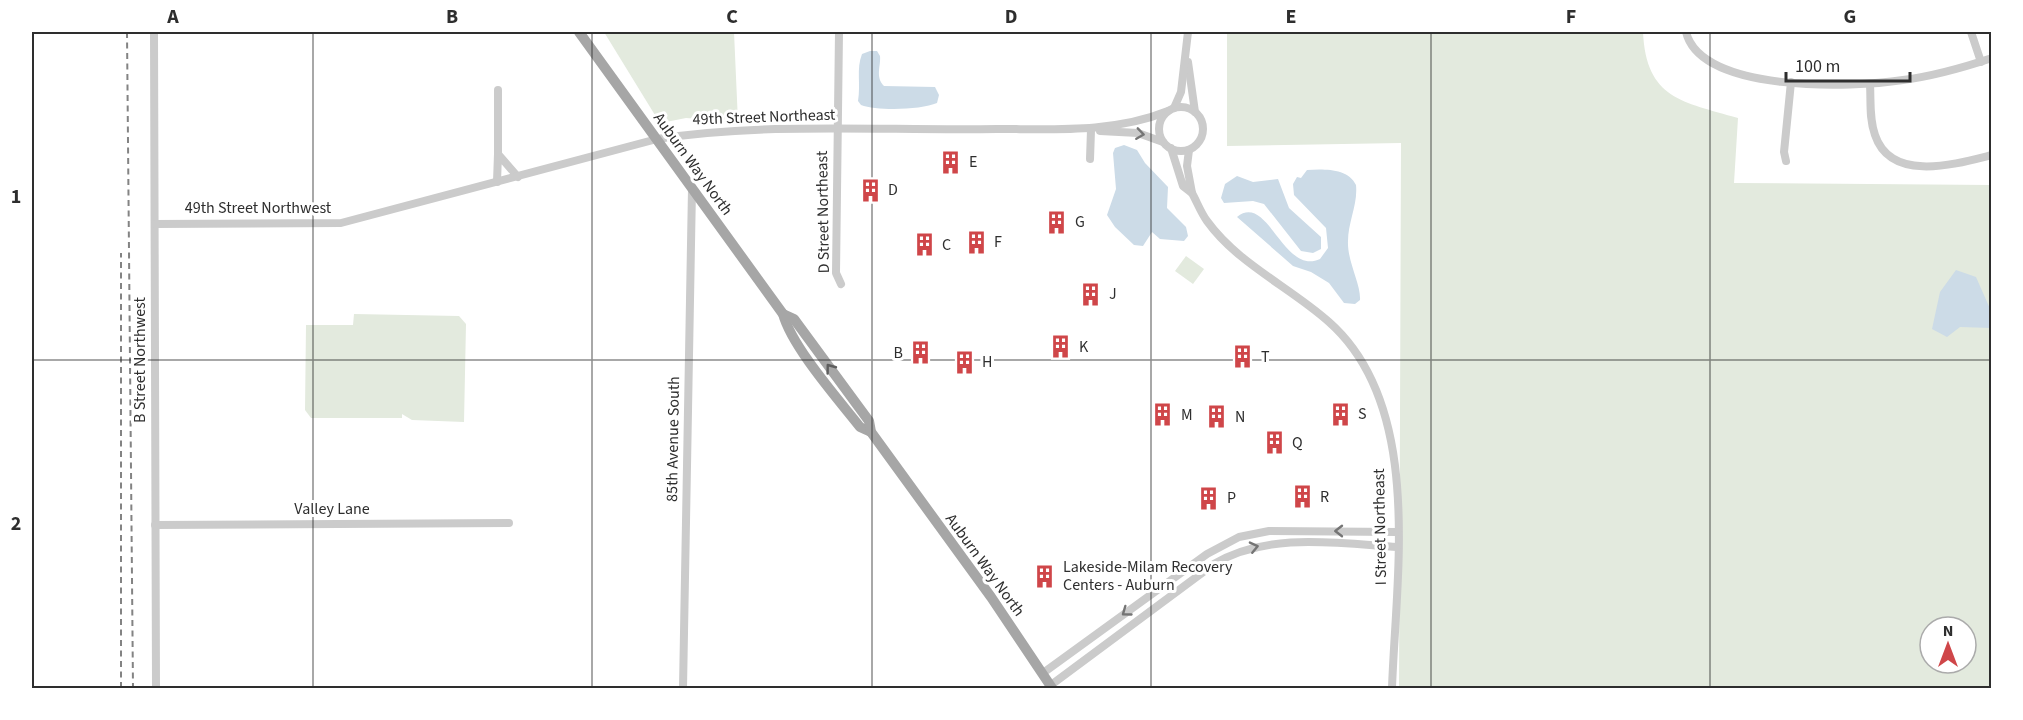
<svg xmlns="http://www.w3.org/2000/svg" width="2023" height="720" font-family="'Source Sans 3',sans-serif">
  <rect width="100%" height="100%" fill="#fff"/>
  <g fill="#e3eade" fill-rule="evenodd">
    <path d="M604,32H734L738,122L686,118L666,122L658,120Z"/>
    <path d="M1227,32H1643C1646,99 1683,102 1738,118L1734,183L1991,185V688H1399L1401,143L1227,146ZM1930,627H1966V663H1930Z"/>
    <path d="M1186,256L1204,269L1193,284L1175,271Z"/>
    <path d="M354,314L459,316L466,324L464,422L412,420L402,414V418H311L305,410L306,325H353Z"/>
  </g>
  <g fill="#ccdbe7">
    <path d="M870,51H877L880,56C881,66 875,77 884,86L935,87L939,95L937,103C921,110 877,111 861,105L858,101C861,84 856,69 862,54Z"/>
    <path d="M1124,145L1137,150L1145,163L1168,187L1167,208L1186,227L1188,236L1184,241L1160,239L1152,232L1143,246L1134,245L1115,227L1107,215L1116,189L1113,153L1115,148Z"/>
    <path d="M1307,170C1323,169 1348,168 1356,185C1358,204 1348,222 1348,241C1347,261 1361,284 1360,300L1355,304L1344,303L1329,283L1311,272L1293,266L1237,217C1268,192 1283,276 1320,259L1328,248L1326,228L1294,195L1293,184L1297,177L1301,178Z"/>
    <path d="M1237,176L1253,182L1278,179L1289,208L1321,237V249L1313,253L1301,251L1264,204L1253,201L1224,203L1221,198L1225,184Z"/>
    <path d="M1956,270L1976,277L1991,311V328L1960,327L1947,337L1932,329L1940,292Z"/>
  </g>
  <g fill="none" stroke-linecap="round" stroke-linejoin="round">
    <g stroke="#cbcbcb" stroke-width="8">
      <path d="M154,32L156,688"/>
      <path d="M839,32L836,273L841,284"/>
      <path d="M1686,32C1701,93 1853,88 1903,80C1934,76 1962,68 1992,58"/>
      <path d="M1971,32L1981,62"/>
      <path d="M1188,62L1195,112"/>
      <path d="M1870,84C1871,101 1869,119 1875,135C1891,183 1956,164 1992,155"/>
      <circle cx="1181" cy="129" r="22"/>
      <path d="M1174,108L1181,92L1188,32"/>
      <path d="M1100,131L1138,133L1163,142"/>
      <path d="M1171,148L1183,186L1192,193L1187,166L1189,150"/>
      <path d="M498,154V90"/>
      <path d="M1090,159L1091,130"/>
      <path d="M1786,161L1784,152L1791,82"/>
      <path d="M497,182L498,154L518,177"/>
      <path d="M1192,193C1197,202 1201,213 1207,221C1238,264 1290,287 1329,322C1424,406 1396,574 1392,688"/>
      <path d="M155,224L341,223L657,139C767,122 885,131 997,129C1054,129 1114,133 1168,111"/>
      <path d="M155,525L509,523"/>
      <path d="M1043,673L1207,554L1239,537L1269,531L1398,532"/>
      <path d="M1051,685L1214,564C1267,532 1337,543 1397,547"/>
      <path d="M683,688L692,189"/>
    </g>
    <g stroke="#a6a6a6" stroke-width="10">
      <path d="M579,32L783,314C792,347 838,399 860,427L871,432"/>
      <path d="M783,314L794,319L869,421L871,432L991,597L1052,688"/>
    </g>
    <g stroke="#838383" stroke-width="2" stroke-dasharray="6 4.5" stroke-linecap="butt">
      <path d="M127,32L133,688"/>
      <path d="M121,688V253"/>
    </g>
  </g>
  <defs><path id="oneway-chevron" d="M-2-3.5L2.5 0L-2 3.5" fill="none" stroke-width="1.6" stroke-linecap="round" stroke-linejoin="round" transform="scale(1.5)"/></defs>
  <g stroke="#757575">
    <use href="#oneway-chevron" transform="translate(1140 134) rotate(8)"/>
    <use href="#oneway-chevron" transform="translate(1339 531) rotate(180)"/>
    <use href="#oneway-chevron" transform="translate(1254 547) rotate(-13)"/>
    <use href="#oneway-chevron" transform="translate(1126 612) rotate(144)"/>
  </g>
  <use stroke="#5e5e5e" href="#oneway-chevron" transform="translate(830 368) rotate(-127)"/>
  <path fill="none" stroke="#2e2e2e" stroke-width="1.5" stroke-opacity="0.55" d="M313,32V688M592,32V688M872,32V688M1151,32V688M1431,32V688M1710,32V688M32,360H1992"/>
  <defs>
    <symbol id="building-bare" viewBox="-9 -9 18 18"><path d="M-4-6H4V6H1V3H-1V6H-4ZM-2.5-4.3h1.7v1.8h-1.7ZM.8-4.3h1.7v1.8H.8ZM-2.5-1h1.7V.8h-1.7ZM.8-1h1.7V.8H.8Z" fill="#cf4649" stroke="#fff" stroke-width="2.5" paint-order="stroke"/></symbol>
  </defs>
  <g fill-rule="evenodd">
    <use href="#building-bare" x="934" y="146" width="33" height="33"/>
    <use href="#building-bare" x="854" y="174" width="33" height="33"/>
    <use href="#building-bare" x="1040" y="206" width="33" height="33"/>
    <use href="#building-bare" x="960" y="226" width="33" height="33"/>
    <use href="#building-bare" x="908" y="228" width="33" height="33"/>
    <use href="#building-bare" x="1074" y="278" width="33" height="33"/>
    <use href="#building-bare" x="1044" y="330" width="33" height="33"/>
    <use href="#building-bare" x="904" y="336" width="33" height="33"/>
    <use href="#building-bare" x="1226" y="340" width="33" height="33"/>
    <use href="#building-bare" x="948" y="346" width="33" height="33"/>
    <use href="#building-bare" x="1324" y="398" width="33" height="33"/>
    <use href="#building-bare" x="1146" y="398" width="33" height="33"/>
    <use href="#building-bare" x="1200" y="400" width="33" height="33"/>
    <use href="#building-bare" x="1258" y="426" width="33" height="33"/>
    <use href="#building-bare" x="1286" y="480" width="33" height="33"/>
    <use href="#building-bare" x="1192" y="482" width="33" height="33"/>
    <use href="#building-bare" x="1028" y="560" width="33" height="33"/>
  </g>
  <g text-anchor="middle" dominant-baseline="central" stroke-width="6" stroke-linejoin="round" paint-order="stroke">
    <g font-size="16" fill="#2e2e2e" stroke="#fff">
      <text transform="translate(764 117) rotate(-2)">49th Street Northeast</text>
      <text transform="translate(693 164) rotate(54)">Auburn Way North</text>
      <text x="258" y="208">49th Street Northwest</text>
      <text transform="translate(823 212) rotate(-91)">D Street Northeast</text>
      <text transform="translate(140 360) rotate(-90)">B Street Northwest</text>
      <text transform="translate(673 439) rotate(-89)">85th Avenue South</text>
      <text x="332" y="509">Valley Lane</text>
      <text transform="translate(1380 527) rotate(-91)">I Street Northeast</text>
      <text transform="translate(985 565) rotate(54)">Auburn Way North</text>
    </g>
    <g font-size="16" fill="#2e2e2e" stroke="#fff" text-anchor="start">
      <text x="969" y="162">E</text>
      <text x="888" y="190">D</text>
      <text x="1075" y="222">G</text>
      <text x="994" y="242">F</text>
      <text x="942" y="245">C</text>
      <text x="1109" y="294">J</text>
      <text x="1079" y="347">K</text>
      <text x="903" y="353" text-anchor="end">B</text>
      <text x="1261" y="357">T</text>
      <text x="982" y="362">H</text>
      <text x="1358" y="414">S</text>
      <text x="1181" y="415">M</text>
      <text x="1235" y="417">N</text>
      <text x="1292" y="443">Q</text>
      <text x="1320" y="497">R</text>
      <text x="1227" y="498">P</text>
      <text x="1063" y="567">Lakeside-Milam Recovery<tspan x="1063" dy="18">Centers - Auburn</tspan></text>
    </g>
  </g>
  <rect width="2023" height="720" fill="none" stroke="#ffffff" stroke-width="66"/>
  <g transform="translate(1948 645)"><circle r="28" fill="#ffffff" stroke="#ababab" stroke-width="1.5"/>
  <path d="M0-4.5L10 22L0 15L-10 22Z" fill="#cf4649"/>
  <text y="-9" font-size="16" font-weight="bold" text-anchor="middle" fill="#2e2e2e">N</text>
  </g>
  <path d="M1786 72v9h124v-9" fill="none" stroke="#2e2e2e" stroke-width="3"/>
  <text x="1795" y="72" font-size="18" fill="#2e2e2e" stroke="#ffffff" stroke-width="4.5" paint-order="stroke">100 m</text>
  <rect x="33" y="33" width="1957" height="654" fill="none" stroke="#2e2e2e" stroke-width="2"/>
  <g font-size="20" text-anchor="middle" font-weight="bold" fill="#2e2e2e">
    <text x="173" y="23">A</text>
    <text x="452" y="23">B</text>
    <text x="732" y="23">C</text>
    <text x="1011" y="23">D</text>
    <text x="1291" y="23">E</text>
    <text x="1571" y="23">F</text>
    <text x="1850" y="23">G</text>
    <text x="16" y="203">1</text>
    <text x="16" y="530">2</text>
  </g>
</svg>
